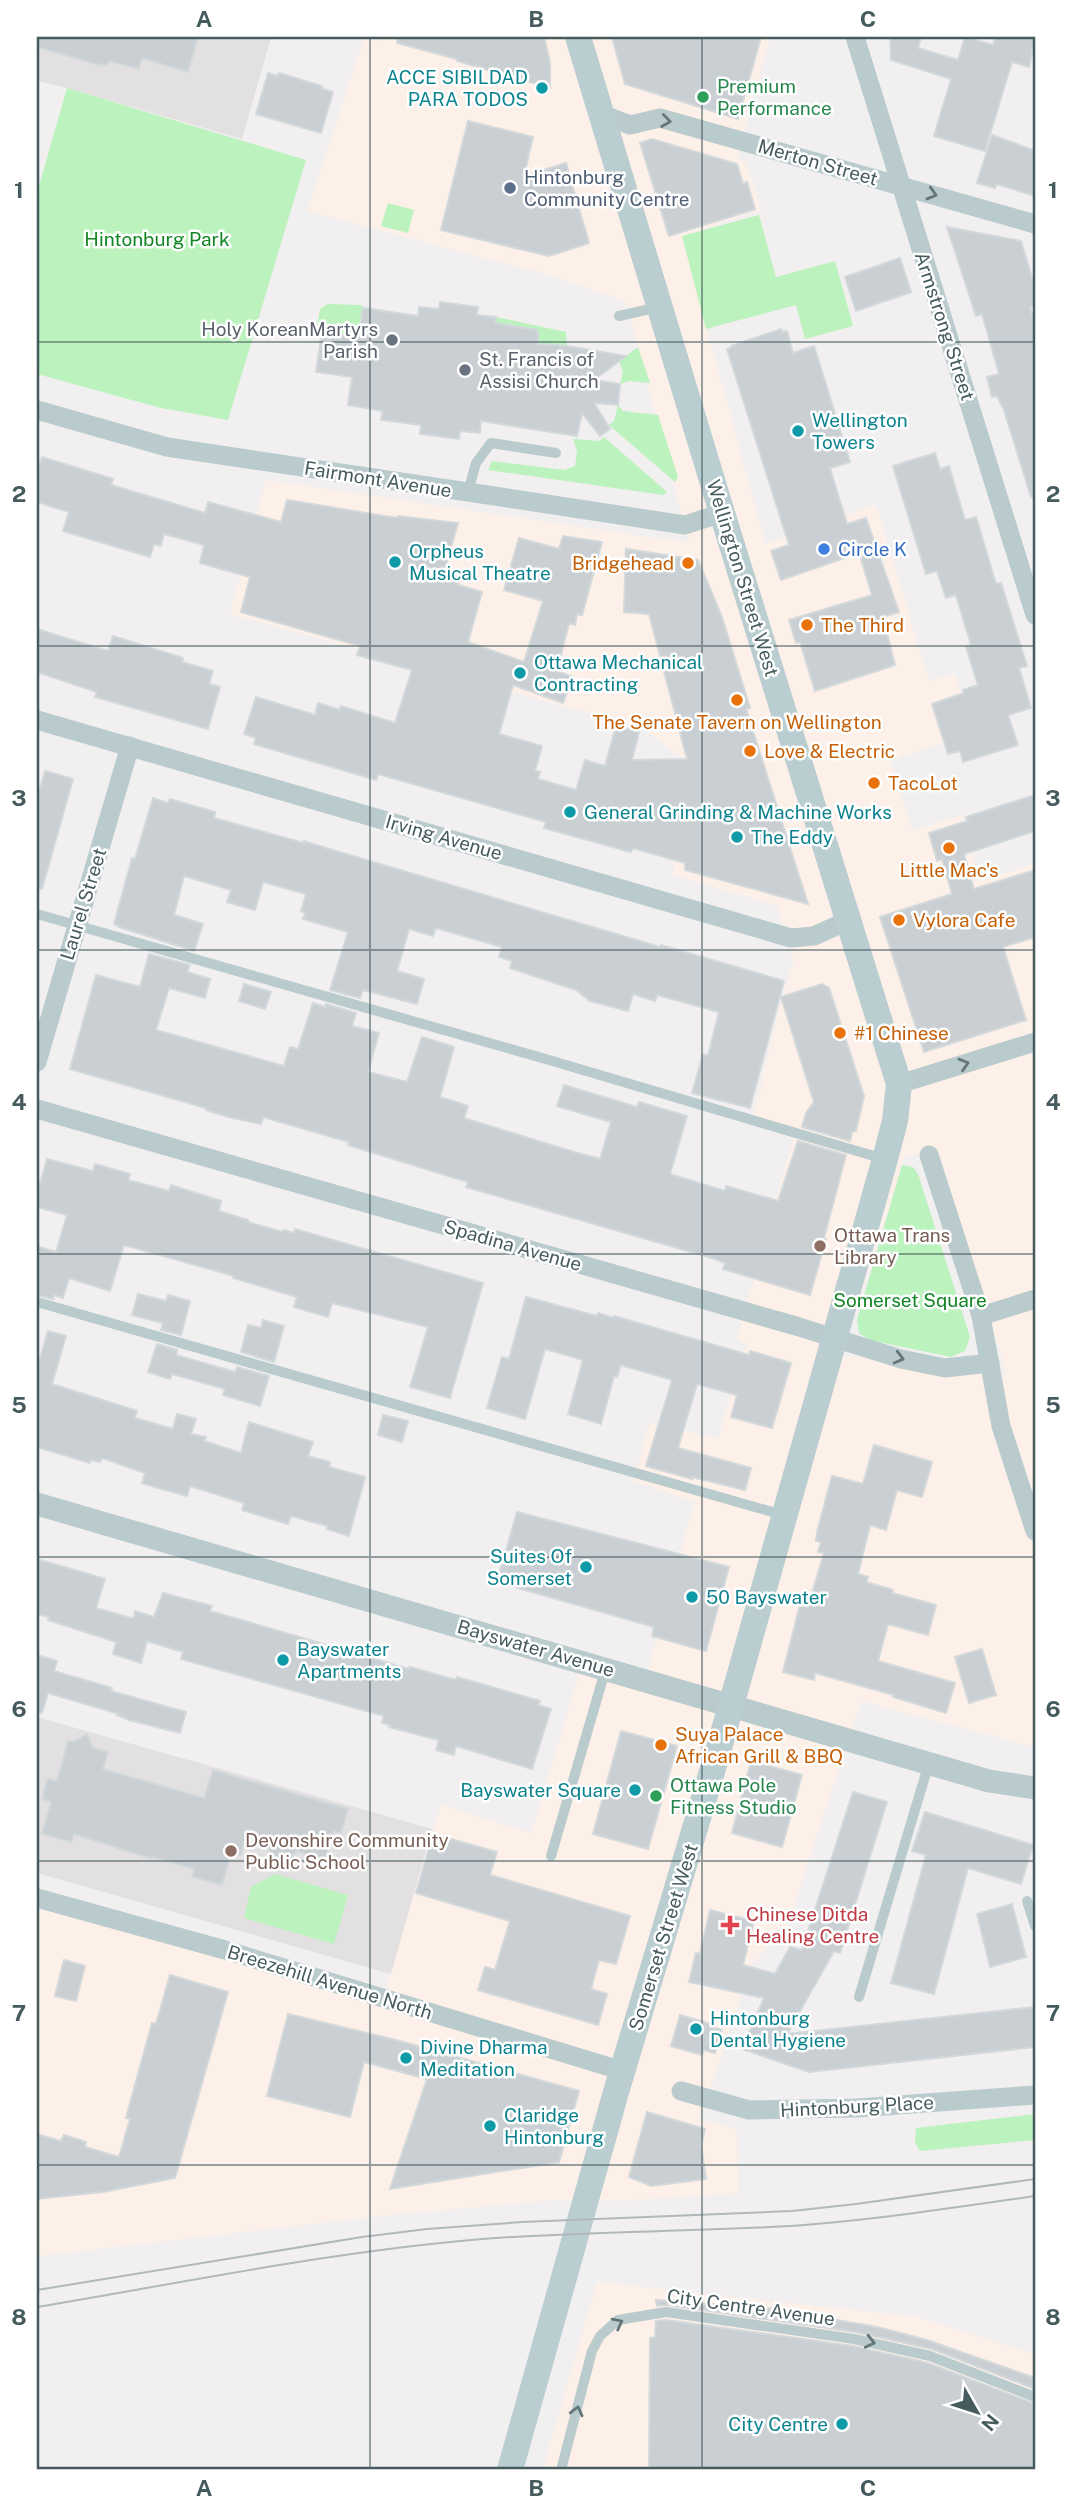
<svg xmlns="http://www.w3.org/2000/svg" width="1072" height="2507" font-family="'Public Sans',sans-serif">
  <rect width="100%" height="100%" fill="#f2eff0"/>
  <g fill="#fdf0e8" fill-rule="evenodd">
    <path d="M364,37L379,42L382,37H770L737,155L746,164L762,210L682,236L765,544L876,505L929,681L955,674L973,732L890,761L912,831L962,815L980,881L1035,864V1747L861,1701L788,1925L752,1964L700,2119L737,2130L738,2193L621,2201L553,2200L389,2215L37,2256V1904L381,2005L441,1805L531,1833L581,1669L643,1686L695,1502L633,1481L650,1423L718,1439L747,1344L737,1340L795,1133L753,1119L783,994L794,962L778,906L673,875L685,760L640,727L230,614L266,480L690,543L626,302L553,276L308,211ZM937,1151L1007,1374L1006,1375L842,1356L905,1156Z"/>
    <path d="M597,2282L918,2317L1035,2355V2470H543Z"/>
  </g>
  <g fill="#e3e0e2">
    <path d="M37,37H271L242,139L67,88L37,81Z"/>
    <path d="M37,1717L432,1829L391,1974L37,1873Z"/>
  </g>
  <g fill="#bbf2bd">
    <path d="M67,88L306,160L228,420L161,408L37,374V193Z"/>
    <path d="M388,203L414,210L408,233L381,226Z"/>
    <path d="M759,215L776,277L835,261L853,326L805,339L796,305L706,329L682,236Z"/>
    <path d="M328,304L361,305L363,308L359,337L316,331L320,309Z"/>
    <path d="M496,317L566,332L567,346L538,344L539,338L536,337L493,338Z"/>
    <path d="M638,347L650,383L629,381L620,384L623,372L619,361Z"/>
    <path d="M618,405L623,411L658,415L678,477L675,482L609,425L614,421Z"/>
    <path d="M604,437L667,492L663,495L488,470L492,461L564,470L575,466L577,451L573,439L600,441Z"/>
    <path d="M902,1165L913,1167L918,1174L970,1337L965,1351L951,1357L869,1340L859,1333L857,1320Z"/>
    <path d="M275,1874L348,1895L334,1944L244,1918L251,1887Z"/>
    <path d="M1035,2114V2140L920,2151L915,2142L916,2128Z"/>
  </g>
  <g fill="#c9cfd2" stroke="#d3d8db" stroke-width="2">
    <path d="M37,37H198L188,72L142,58L139,69L109,61L108,65L102,64V66L37,47Z"/>
    <path d="M398,37H544L550,62V88L457,61V59L397,43Z"/>
    <path d="M612,37H761L738,119L625,84Z"/>
    <path d="M890,37H921L918,48L958,60L965,37L993,45L995,37H1035L1029,67L1012,62L985,151L934,136L951,79L891,60Z"/>
    <path d="M268,73L278,76L279,73L322,86L321,88L333,92L321,133L256,114Z"/>
    <path d="M468,121L533,137L524,176L566,163L589,243L549,256L441,230Z"/>
    <path d="M992,135L1035,151V196L996,184L995,188L977,183Z"/>
    <path d="M652,139L737,164L743,184L747,182L755,209L669,236L640,143Z"/>
    <path d="M947,227L1021,241L1035,288V305L1030,307L1035,324V497H1031L1004,410L997,396L992,397L987,377L999,374L982,314L976,316Z"/>
    <path d="M900,258L911,292L856,311L845,277Z"/>
    <path d="M440,302L478,307L477,315L496,317L495,323L538,330V344L567,346L626,356L594,380L620,384L618,405L594,403L610,429L600,436L582,413L577,436L481,421L480,433L460,431L459,439L420,434L421,425L381,420L383,411L348,405L352,377L316,372L322,332L359,337L363,308L418,316L419,307L439,309Z"/>
    <path d="M781,329L782,332L787,331L793,353L814,346L850,462L830,468L847,524L866,518L899,612L883,617L895,665L815,691L800,642L796,643L789,620L872,595L859,553L781,580L771,551L789,545L727,349L731,348V346Z"/>
    <path d="M935,453L940,469L949,466L965,520L976,517L996,584L1001,583L1027,666L1019,668L1031,708L1008,715L1018,745L963,762L960,751L948,754L932,704L964,693L963,690L978,685L966,647L971,645L956,595L946,598L937,571L926,574L893,466Z"/>
    <path d="M42,457L113,479L111,485L205,513L208,502L281,522L287,500L397,518L398,516L458,523L443,575L460,578L458,585L482,592L468,642L524,662L543,601L504,590L519,538L559,549L563,536L602,542L582,615L577,614L575,625L569,623L557,671L573,677L563,703L513,685L499,734L542,746L535,771L540,772L538,779L576,790L585,760L605,766L616,726L639,732L632,760L687,759L649,614L624,612L626,549L698,560L722,617L750,708L746,709L808,904L685,870V863L633,848L631,852L544,828L546,822L378,774L376,780L254,744L256,738L244,734L256,697L315,715L318,703L340,710L341,706L395,723L412,670L357,655L360,646L241,612L250,577L200,563L204,545L164,534L161,546L154,544L150,557L63,531L69,512L37,502V474Z"/>
    <path d="M37,629L108,651L113,636L183,658L182,662L213,671L209,684L220,687L208,729L95,697L97,692L37,672Z"/>
    <path d="M45,771L73,779L42,889L37,888V799Z"/>
    <path d="M1035,795V831L964,854L974,889L1035,870V937L1003,947L1026,1020L924,1052L880,917L952,894L942,859L937,861L929,833L968,821L966,817Z"/>
    <path d="M153,798L168,803L170,799L215,812L214,818L304,843V841L316,845L660,947L661,945L784,981L750,1108L692,1093L703,1054L708,1056L719,1012L657,995L655,1001L633,994L628,1011L590,1001L576,990L510,968L512,961L499,957L502,947L436,928L433,936L409,929L397,971L424,979L417,1004L363,990L360,998L330,990L348,932L303,919L305,913L301,911L306,894L263,882L255,910L227,902L231,890L184,876L174,915L203,924L194,951L119,927L114,924L132,858L135,859Z"/>
    <path d="M149,954L190,965L187,972L210,979L205,998L169,988L156,1030L284,1066L290,1047L298,1049L313,1003L325,1007L326,1004L356,1013L352,1026L379,1033L368,1072L407,1082L422,1037L454,1047L440,1097L468,1106L464,1118L574,1152L600,1159L611,1122L557,1106L564,1085L637,1107L639,1102L687,1116L670,1174L725,1191L726,1186L778,1201L798,1141L846,1155L824,1238L826,1239L810,1295L723,1269L725,1263L712,1258L466,1187L468,1182L348,1145L349,1142L263,1117L261,1124L228,1117L206,1110V1108L70,1069L96,975L140,987Z"/>
    <path d="M244,984L271,992L265,1009L239,1001Z"/>
    <path d="M822,984L829,988L864,1096L856,1131L852,1132L850,1141L802,1127L806,1113L814,1102L781,997Z"/>
    <path d="M47,1159L93,1171L95,1164L130,1174L128,1180L169,1191L171,1185L221,1201L219,1211L248,1220V1222L283,1232L284,1230L294,1233L295,1229L483,1283L450,1398L410,1387L428,1327L332,1303L328,1317L294,1307L297,1297L233,1278L234,1276L124,1245L110,1291L69,1278L63,1298L54,1295L53,1299L37,1295V1246L56,1252L67,1215L37,1207V1194Z"/>
    <path d="M138,1294L166,1301L168,1295L190,1301L181,1335L161,1330L163,1323L132,1315Z"/>
    <path d="M526,1297L597,1316L598,1313L613,1318L614,1316L749,1355L750,1351L791,1363L772,1428L731,1417L737,1395L697,1384L678,1448L751,1468L745,1490L692,1477V1479L646,1466L672,1380L621,1365L617,1377L614,1376L601,1424L568,1414L583,1360L545,1349L525,1419L487,1408L502,1357L509,1359Z"/>
    <path d="M263,1320L284,1326L274,1362L241,1352L248,1325L261,1328Z"/>
    <path d="M48,1331L66,1336L52,1384L137,1411L135,1418L173,1429L177,1414L196,1419L191,1434L206,1437L204,1441L241,1453L249,1422L287,1434L313,1442L308,1456L330,1462L329,1467L365,1477L349,1536L327,1529V1526L291,1516L288,1524L268,1518L242,1510L244,1503L190,1486L187,1496L158,1488L142,1483L145,1473L102,1458L100,1462L91,1460L90,1463L37,1447V1369Z"/>
    <path d="M157,1344L177,1350L176,1355L235,1372L237,1367L269,1376L260,1406L223,1395L225,1389L172,1374L170,1379L148,1372Z"/>
    <path d="M383,1415L408,1421L402,1442L378,1435Z"/>
    <path d="M874,1445L932,1462L922,1497L897,1490L886,1530L870,1525L858,1574L868,1577L866,1582L893,1590L892,1593L936,1605L928,1635L888,1624L878,1661L955,1683L946,1713L893,1697L894,1695L815,1673L814,1680L783,1672L800,1605L808,1607L824,1553L818,1552L821,1542L816,1541L817,1532L832,1476L863,1484Z"/>
    <path d="M517,1512L729,1567L706,1651L652,1636L654,1627L497,1582Z"/>
    <path d="M37,1559L105,1579L96,1608L131,1618H134L135,1611L154,1617L163,1593L212,1606L210,1611L409,1669L410,1667L456,1680L457,1677L540,1701L538,1705L551,1709L532,1769L456,1746L454,1755L436,1750L439,1740L389,1727L390,1725L382,1723L384,1716L181,1659L183,1652L147,1641L141,1663L113,1654L116,1642L48,1620L49,1617L37,1614Z"/>
    <path d="M982,1649L996,1695L969,1703L955,1657Z"/>
    <path d="M37,1655L57,1661L54,1671L112,1688L111,1691L186,1712L180,1733L129,1720L117,1715L119,1714L48,1693L42,1713H37Z"/>
    <path d="M621,1731L677,1746L648,1849L593,1834Z"/>
    <path d="M87,1734L93,1748L108,1752L103,1769L204,1798L213,1770L348,1809L341,1833L334,1831L324,1862L297,1851L285,1866L248,1830L241,1855L230,1857L222,1885L192,1877L194,1869L153,1857L152,1859L74,1834L71,1842L42,1834L51,1802L42,1799L47,1780L49,1779L57,1781L68,1741L74,1742Z"/>
    <path d="M751,1761L802,1775L782,1847L732,1833Z"/>
    <path d="M853,1792L887,1802L840,1953L834,1951L787,2034L1035,2007V2047L809,2072L742,2049L764,1998L689,1982L696,1953L700,1954L710,1910L754,1921L743,1965L775,1974L790,1947L802,1950Z"/>
    <path d="M925,1812L1033,1845L1021,1884L968,1868L934,1994L891,1983L926,1855L912,1851Z"/>
    <path d="M433,1834L497,1852L490,1875L630,1916L616,1964L599,1960L591,1989L607,1994L598,2025L478,1990L485,1967L495,1970L510,1921L416,1893Z"/>
    <path d="M1012,1904L1026,1957L990,1967L977,1914Z"/>
    <path d="M64,1960L85,1966L76,2001L55,1996Z"/>
    <path d="M170,1975L228,1992L175,2178L103,2192L37,2199V2134L61,2141L64,2135L86,2142L85,2147L119,2157L130,2119L126,2118L152,2023L156,2024Z"/>
    <path d="M288,2014L396,2040L579,2091L559,2162L390,2189L427,2079L364,2062L350,2117L267,2096Z"/>
    <path d="M680,2015L711,2024L710,2027L722,2030L715,2053L704,2050L702,2055L671,2046Z"/>
    <path d="M647,2112L705,2129L701,2145L706,2179L651,2186L629,2177Z"/>
    <path d="M656,2300L768,2308L877,2327L927,2340L1035,2378V2389L932,2349L855,2332L667,2305L657,2306Z"/>
    <path d="M666,2320L853,2346L928,2363L1035,2404V2470H649L650,2338L655,2337L656,2321Z"/>
  </g>
  <g fill="none" stroke-linecap="round" stroke-linejoin="round">
    <g stroke="#bacbcd" stroke-width="10">
      <path d="M619,316L659,307"/>
      <path d="M468,492L476,463L491,443L556,453"/>
      <path d="M37,914L549,1060L884,1159"/>
      <path d="M37,1302L783,1515"/>
      <path d="M551,1856L606,1668"/>
      <path d="M1027,1901L1035,1926"/>
      <path d="M859,1997L929,1763"/>
      <path d="M561,2470L592,2351L600,2336L618,2320L666,2312L854,2339L930,2356L1035,2397"/>
    </g>
    <g stroke="#bacbcd" stroke-width="19">
      <path d="M855,37L1035,615"/>
      <path d="M601,114L630,125L660,118L1035,224"/>
      <path d="M37,410L167,447L468,492L685,525L722,513"/>
      <path d="M37,720L791,938L814,936L849,920"/>
      <path d="M37,1062L130,746"/>
      <path d="M899,1084L1035,1042"/>
      <path d="M37,1109L796,1326L901,1359L945,1368L990,1363"/>
      <path d="M929,1155L981,1316L1001,1426L1035,1531"/>
      <path d="M981,1316L1035,1299"/>
      <path d="M37,1898L225,1950L623,2071"/>
      <path d="M681,2091L749,2110L857,2108L1035,2095"/>
    </g>
    <path stroke="#bacbcd" stroke-width="23" d="M37,1504L989,1781L1035,1788"/>
    <path stroke="#baced2" stroke-width="26" d="M510,2470L616,2092L719,1748L885,1159L895,1121L899,1084L722,513L578,37"/>
    <g stroke="#b1b8ba" stroke-width="2">
      <path d="M37,2290L362,2237L427,2229L522,2222L792,2211L856,2204L1035,2179"/>
      <path d="M37,2307C181,2283 325,2253 471,2240C582,2230 693,2233 804,2225C881,2219 959,2207 1035,2196"/>
    </g>
  </g>
  <defs><path id="oneway-chevron" d="M-2-3.5L2.5 0L-2 3.5" fill="none" stroke-width="1.6" stroke-linecap="round" stroke-linejoin="round" transform="scale(1.75)"/></defs>
  <g stroke="#63777a">
    <use href="#oneway-chevron" transform="translate(666 121) rotate(8)"/>
    <use href="#oneway-chevron" transform="translate(932 194) rotate(16)"/>
    <use href="#oneway-chevron" transform="translate(964 1064) rotate(-17)"/>
    <use href="#oneway-chevron" transform="translate(899 1358) rotate(15)"/>
    <use href="#oneway-chevron" transform="translate(618 2323) rotate(-27)"/>
    <use href="#oneway-chevron" transform="translate(870 2342) rotate(13)"/>
    <use href="#oneway-chevron" transform="translate(577 2411) rotate(-76)"/>
  </g>
  <path fill="none" stroke="#465b5e" stroke-width="2" stroke-opacity="0.55" d="M370,37V2470M702,37V2470M37,342H1035M37,646H1035M37,950H1035M37,1254H1035M37,1557H1035M37,1861H1035M37,2165H1035"/>
  <g fill="#0f9aa8" stroke="#fff" stroke-width="2.5">
    <circle cx="542" cy="88" r="7"/>
    <circle cx="798" cy="431" r="7"/>
    <circle cx="395" cy="562" r="7"/>
    <circle cx="520" cy="673" r="7"/>
    <circle cx="570" cy="812" r="7"/>
    <circle cx="737" cy="837" r="7"/>
    <circle cx="586" cy="1567" r="7"/>
    <circle cx="692" cy="1597" r="7"/>
    <circle cx="283" cy="1660" r="7"/>
    <circle cx="635" cy="1790" r="7"/>
    <circle cx="696" cy="2029" r="7"/>
    <circle cx="406" cy="2058" r="7"/>
    <circle cx="490" cy="2126" r="7"/>
    <circle cx="842" cy="2424" r="7"/>
  </g>
  <g fill="#2e9e5b" stroke="#fff" stroke-width="2.5">
    <circle cx="703" cy="97" r="7"/>
    <circle cx="656" cy="1796" r="7"/>
  </g>
  <circle fill="#5c6f8a" stroke="#fff" stroke-width="2.5" cx="510" cy="188" r="7"/>
  <g fill="#6b7280" stroke="#fff" stroke-width="2.5">
    <circle cx="392" cy="340" r="7"/>
    <circle cx="465" cy="370" r="7"/>
  </g>
  <circle fill="#3f7fe0" stroke="#fff" stroke-width="2.5" cx="824" cy="549" r="7"/>
  <g fill="#e8710a" stroke="#fff" stroke-width="2.5">
    <circle cx="688" cy="563" r="7"/>
    <circle cx="807" cy="625" r="7"/>
    <circle cx="737" cy="700" r="7"/>
    <circle cx="750" cy="751" r="7"/>
    <circle cx="874" cy="783" r="7"/>
    <circle cx="949" cy="848" r="7"/>
    <circle cx="899" cy="920" r="7"/>
    <circle cx="840" cy="1033" r="7"/>
    <circle cx="661" cy="1745" r="7"/>
  </g>
  <g fill="#8d6e63" stroke="#fff" stroke-width="2.5">
    <circle cx="820" cy="1246" r="7"/>
    <circle cx="231" cy="1851" r="7"/>
  </g>
  <path fill="#e0444e" stroke="#fff" stroke-width="2.5" d="M726.5 1914.5h7v7h7v7h-7v7h-7v-7h-7v-7h7z"/>
  <g text-anchor="middle" dominant-baseline="central" stroke-width="5" stroke-linejoin="round" paint-order="stroke">
    <g font-size="19" fill="#0d838f" stroke="#fff" text-anchor="start">
      <text x="528" y="77" text-anchor="end">ACCE SIBILDAD<tspan x="528" dy="22">PARA TODOS</tspan></text>
      <text x="812" y="420">Wellington<tspan x="812" dy="22">Towers</tspan></text>
      <text x="409" y="551">Orpheus<tspan x="409" dy="22">Musical Theatre</tspan></text>
      <text x="534" y="662">Ottawa Mechanical<tspan x="534" dy="22">Contracting</tspan></text>
      <text x="584" y="812">General Grinding &amp; Machine Works</text>
      <text x="751" y="837">The Eddy</text>
      <text x="572" y="1556" text-anchor="end">Suites Of<tspan x="572" dy="22">Somerset</tspan></text>
      <text x="706" y="1597">50 Bayswater</text>
      <text x="297" y="1649">Bayswater<tspan x="297" dy="22">Apartments</tspan></text>
      <text x="621" y="1790" text-anchor="end">Bayswater Square</text>
      <text x="710" y="2018">Hintonburg<tspan x="710" dy="22">Dental Hygiene</tspan></text>
      <text x="420" y="2047">Divine Dharma<tspan x="420" dy="22">Meditation</tspan></text>
      <text x="504" y="2115">Claridge<tspan x="504" dy="22">Hintonburg</tspan></text>
      <text x="828" y="2424" text-anchor="end">City Centre</text>
    </g>
    <g font-size="19" fill="#27864d" stroke="#fff" text-anchor="start">
      <text x="717" y="86">Premium<tspan x="717" dy="22">Performance</tspan></text>
      <text x="670" y="1785">Ottawa Pole<tspan x="670" dy="22">Fitness Studio</tspan></text>
    </g>
    <g font-size="19" fill="#465b5e" stroke="#fff">
      <text transform="translate(818 162) rotate(16)">Merton Street</text>
      <text transform="translate(945 326) rotate(72)">Armstrong Street</text>
      <text transform="translate(378 479) rotate(9)">Fairmont Avenue</text>
      <text transform="translate(743 578) rotate(73)">Wellington Street West</text>
      <text transform="translate(444 837) rotate(16)">Irving Avenue</text>
      <text transform="translate(83 904) rotate(-73)">Laurel Street</text>
      <text transform="translate(513 1245) rotate(16)">Spadina Avenue</text>
      <text transform="translate(536 1648) rotate(16)">Bayswater Avenue</text>
      <text transform="translate(663 1937) rotate(-73)">Somerset Street West</text>
      <text transform="translate(330 1982) rotate(17)">Breezehill Avenue North</text>
      <text transform="translate(857 2106) rotate(-3)">Hintonburg Place</text>
      <text transform="translate(751 2307) rotate(8)">City Centre Avenue</text>
    </g>
    <g font-size="19" fill="#4e5e75" stroke="#fff" text-anchor="start">
      <text x="524" y="177">Hintonburg<tspan x="524" dy="22">Community Centre</tspan></text>
    </g>
    <g font-size="19" fill="#118523" stroke="#fff">
      <text x="157" y="239">Hintonburg Park</text>
      <text x="910" y="1300">Somerset Square</text>
    </g>
    <g font-size="19" fill="#5b616d" stroke="#fff" text-anchor="end">
      <text x="378" y="329">Holy KoreanMartyrs<tspan x="378" dy="22">Parish</tspan></text>
      <text x="479" y="359" text-anchor="start">St. Francis of<tspan x="479" dy="22">Assisi Church</tspan></text>
    </g>
    <g font-size="19" fill="#366cbe" stroke="#fff" text-anchor="start">
      <text x="838" y="549">Circle K</text>
    </g>
    <g font-size="19" fill="#c56008" stroke="#fff" text-anchor="start">
      <text x="674" y="563" text-anchor="end">Bridgehead</text>
      <text x="821" y="625">The Third</text>
      <text x="737" y="722" text-anchor="middle">The Senate Tavern on Wellington</text>
      <text x="764" y="751">Love &amp; Electric</text>
      <text x="888" y="783">TacoLot</text>
      <text x="949" y="870" text-anchor="middle">Little Mac's</text>
      <text x="913" y="920">Vylora Cafe</text>
      <text x="854" y="1033">#1 Chinese</text>
      <text x="675" y="1734">Suya Palace<tspan x="675" dy="22">African Grill &amp; BBQ</tspan></text>
    </g>
    <g font-size="19" fill="#785e54" stroke="#fff" text-anchor="start">
      <text x="834" y="1235">Ottawa Trans<tspan x="834" dy="22">Library</tspan></text>
      <text x="245" y="1840">Devonshire Community<tspan x="245" dy="22">Public School</tspan></text>
    </g>
    <g font-size="19" fill="#be3a42" stroke="#fff" text-anchor="start">
      <text x="746" y="1914">Chinese Ditda<tspan x="746" dy="22">Healing Centre</tspan></text>
    </g>
  </g>
  <rect width="1072" height="2507" fill="none" stroke="#ffffff" stroke-width="77"/>
  <g transform="translate(977 2412) rotate(129)" stroke="#ffffff" stroke-width="5" paint-order="stroke">
  <path d="M0-5L12 26L0 18L-12 26Z" fill="#465b5e"/>
  <text y="-10" font-size="19" font-weight="bold" text-anchor="middle" fill="#465b5e">N</text>
  </g>
  <rect x="38" y="38" width="996" height="2430" fill="none" stroke="#465b5e" stroke-width="2.5"/>
  <g font-size="23" text-anchor="middle" font-weight="bold" fill="#465b5e">
    <text x="204" y="27">A</text>
    <text x="536" y="27">B</text>
    <text x="868" y="27">C</text>
    <text x="19" y="198">1</text>
    <text x="1053" y="198">1</text>
    <text x="19" y="502">2</text>
    <text x="1053" y="502">2</text>
    <text x="19" y="806">3</text>
    <text x="1053" y="806">3</text>
    <text x="19" y="1110">4</text>
    <text x="1053" y="1110">4</text>
    <text x="19" y="1413">5</text>
    <text x="1053" y="1413">5</text>
    <text x="19" y="1717">6</text>
    <text x="1053" y="1717">6</text>
    <text x="19" y="2021">7</text>
    <text x="1053" y="2021">7</text>
    <text x="19" y="2325">8</text>
    <text x="1053" y="2325">8</text>
    <text x="204" y="2496">A</text>
    <text x="536" y="2496">B</text>
    <text x="868" y="2496">C</text>
  </g>
</svg>
